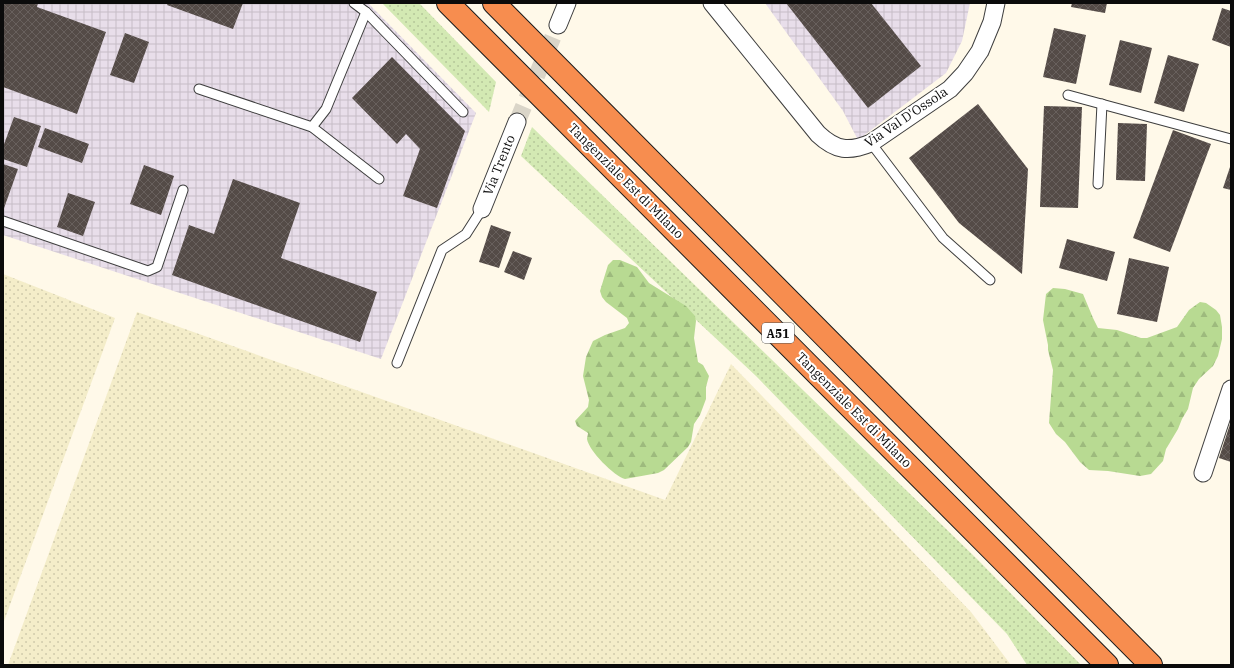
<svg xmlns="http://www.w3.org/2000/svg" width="1234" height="668" font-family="'IBM Plex Serif',serif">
  <defs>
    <pattern id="industrial-grid" width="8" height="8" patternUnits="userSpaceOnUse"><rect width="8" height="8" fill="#e8deea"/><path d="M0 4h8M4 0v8" fill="none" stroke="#c6bdc7"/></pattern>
    <pattern id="farmland-dots" width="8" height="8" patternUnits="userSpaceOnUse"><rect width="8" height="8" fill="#f4edc9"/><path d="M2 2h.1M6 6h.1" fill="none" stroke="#d0caab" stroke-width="1.8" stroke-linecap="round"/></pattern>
    <pattern id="grass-dots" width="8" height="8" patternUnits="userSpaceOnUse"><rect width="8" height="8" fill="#d3e9b3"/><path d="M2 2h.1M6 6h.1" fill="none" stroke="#b4c699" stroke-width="1.8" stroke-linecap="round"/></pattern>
    <pattern id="forest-firs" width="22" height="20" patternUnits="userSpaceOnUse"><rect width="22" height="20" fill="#b8da92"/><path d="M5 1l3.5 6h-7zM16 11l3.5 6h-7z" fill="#9dba7d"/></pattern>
    <pattern id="building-cross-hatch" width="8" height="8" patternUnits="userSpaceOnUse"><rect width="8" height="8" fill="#544b47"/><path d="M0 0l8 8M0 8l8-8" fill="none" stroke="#68605d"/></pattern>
  </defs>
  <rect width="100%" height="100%" fill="#fff9e9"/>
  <g fill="url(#industrial-grid)">
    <path d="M3,3H368L476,113L381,359L3,235Z"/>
    <path d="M765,3H970L962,41L946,73L858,140L843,111Z"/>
  </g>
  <g fill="url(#farmland-dots)">
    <path d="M3,274L115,318L3,624Z"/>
    <path d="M137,312L665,500L731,364L971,612L1011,665H8Z"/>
  </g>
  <g fill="url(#grass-dots)">
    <path d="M382,3H419L496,82L489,112Z"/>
    <path d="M532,127L977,559L1081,665H1027L1007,634L756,376L521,156Z"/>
  </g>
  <g fill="url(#forest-firs)">
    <path d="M613,260H620L637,267L649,283L686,306L695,316L696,321L694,338L698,362L703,365L709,376L706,387V399L700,415L694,424L691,442L688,447L664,470L658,473L625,479C614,476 589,451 587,439C587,437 588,435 588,433L577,426L575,421L588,407L589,400L583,376L586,357L593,341L605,335L625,328L629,323L627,318L606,302L602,297L600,291L608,265Z"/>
    <path d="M1053,288L1065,289L1083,294L1093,318L1098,328L1117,330L1141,338H1147L1177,327L1189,310L1200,302L1206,303L1216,310L1220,315L1222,327V339L1218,356L1213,366L1199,379L1193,388L1188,409L1182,419L1178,429L1166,449L1163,461L1151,474L1140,476L1108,471L1089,470L1080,462L1065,442L1056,434L1049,423L1053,370L1048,350V345L1043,320L1046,294Z"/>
  </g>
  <g fill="url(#building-cross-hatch)">
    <path d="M3,3H38L37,7L106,32L77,114L3,87Z"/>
    <path d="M168,3H243L233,29L167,5Z"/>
    <path d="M786,3H871L921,66L868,108Z"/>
    <path d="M1072,3H1107L1105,13L1071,7Z"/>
    <path d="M1222,8L1231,11V47L1212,40Z"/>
    <path d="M1054,28L1086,35L1076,84L1043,77Z"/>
    <path d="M125,33L149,42L134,83L110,75Z"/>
    <path d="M1120,40L1152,48L1141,93L1109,85Z"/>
    <path d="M1168,55L1199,64L1184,112L1154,103Z"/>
    <path d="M392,57L465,131L437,208L403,196L420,149L406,134L397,144L352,98Z"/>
    <path d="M978,104L1028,169L1022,274L959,223L909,158Z"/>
    <path d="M1044,106L1082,107L1078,208L1040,207Z"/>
    <path d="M14,117L41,126L27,167L3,159V147Z"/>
    <path d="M1118,123L1147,124L1145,181L1116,180Z"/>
    <path d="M45,128L89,144L82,163L38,147Z"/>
    <path d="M1173,130L1211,144L1170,252L1133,238Z"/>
    <path d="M3,164L18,169L3,211Z"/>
    <path d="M1231,164V190L1223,188Z"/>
    <path d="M144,165L174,176L161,215L130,204Z"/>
    <path d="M233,179L300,203L281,258L377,292L360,342L172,275L189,225L214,234Z"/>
    <path d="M68,193L95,202L83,236L57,227Z"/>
    <path d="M491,225L511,232L499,268L479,262Z"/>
    <path d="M1067,239L1115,252L1107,281L1059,268Z"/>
    <path d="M513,251L532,258L524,280L504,272Z"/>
    <path d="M1129,258L1169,267L1157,322L1117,314Z"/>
    <path d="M1231,421V462L1219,458Z"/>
  </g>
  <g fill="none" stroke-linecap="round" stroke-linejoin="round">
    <path stroke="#dad5c8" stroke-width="17" stroke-dasharray="17 8" stroke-linecap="butt" d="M517,122L558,25"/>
    <defs>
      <g id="lane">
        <path d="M354,3L366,12L463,112"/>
        <path d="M199,89L312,127L379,179"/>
        <path d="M1068,95L1231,139"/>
        <path d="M312,127L326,109L366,12"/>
        <path d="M871,143L943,238L990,280"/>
        <path d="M1098,184L1102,104"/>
        <path d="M3,221L148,271L157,267L183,190"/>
        <path d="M397,363L442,250L466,234L482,209"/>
      </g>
      <g id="street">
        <path d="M712,3L818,134C836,151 849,152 871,143L950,89L965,73L980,51L992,22L996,3"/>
        <path d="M558,25L567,3"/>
        <path d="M482,209L517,122"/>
        <path d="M1203,473L1231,389"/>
      </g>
      <g id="highway">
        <path d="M448,3L1107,665"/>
        <path d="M494,3L1151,665"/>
      </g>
    </defs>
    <use href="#lane" stroke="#3e3e3e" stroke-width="11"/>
    <use href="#street" stroke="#3e3e3e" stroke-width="19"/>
    <use href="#highway" stroke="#1c1c1c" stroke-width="24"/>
    <use href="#lane" stroke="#fff" stroke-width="9"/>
    <use href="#street" stroke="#fff" stroke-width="17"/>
    <use href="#highway" stroke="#f78d4f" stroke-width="22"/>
  </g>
  <g text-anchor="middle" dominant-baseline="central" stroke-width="4" stroke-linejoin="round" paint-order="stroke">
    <rect fill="#fff" stroke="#545454" stroke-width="1" x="762" y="323" width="32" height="20" rx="3"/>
    <g font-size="12" font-weight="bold" fill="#0b0b0b">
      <text x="778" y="333">A51</text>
    </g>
    <g font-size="13" fill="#0b0b0b" stroke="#fff">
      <text transform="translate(906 117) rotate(-34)">Via Val D'Ossola</text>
      <text transform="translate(499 165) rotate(-68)">Via Trento</text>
      <text transform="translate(626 181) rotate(45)">Tangenziale Est di Milano</text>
      <text transform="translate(854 410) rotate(45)">Tangenziale Est di Milano</text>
    </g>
  </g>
  <rect width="1234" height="668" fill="none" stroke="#0b0b0b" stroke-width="8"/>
</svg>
